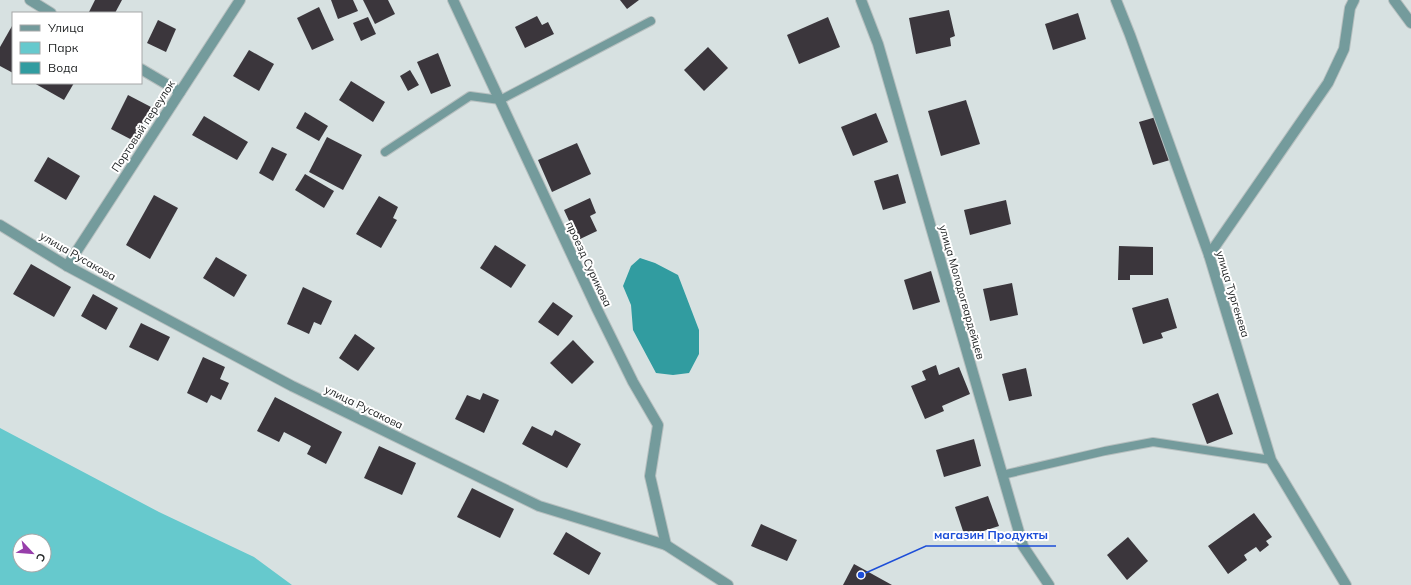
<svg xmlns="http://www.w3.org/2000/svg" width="1411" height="585" font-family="Mulish,sans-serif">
  <rect width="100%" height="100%" fill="#d7e1e1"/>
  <path fill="#66c9cd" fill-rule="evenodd" d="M0,428L159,512L254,557L292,585H0ZM20,541H44V565H20Z"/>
  <path fill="#319ca0" d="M640,258L655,263L678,275L699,330V354L689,373L673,375L656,373L633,330L631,305L623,286L631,266Z"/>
  <g fill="#3b363c">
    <path d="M95,0H122L115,13H91L89,12Z"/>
    <path d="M331,0H353L358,11L338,19Z"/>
    <path d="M363,0H388L395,14L375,24Z"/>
    <path d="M620,0H639L627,9Z"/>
    <path d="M319,7L334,40L312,50L297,18Z"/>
    <path d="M949,10L955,36L950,38L951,46L916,54L909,18Z"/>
    <path d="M1078,13L1086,39L1053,50L1045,24Z"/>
    <path d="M537,16L542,25L548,22L554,34L525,48L515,27Z"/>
    <path d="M368,17L376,34L361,41L353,23Z"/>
    <path d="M828,17L840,47L799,64L787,35Z"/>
    <path d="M158,20L176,29L166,52L147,43Z"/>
    <path d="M12,26H13V73L0,66V47Z"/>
    <path d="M708,47L728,68L704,91L684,70Z"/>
    <path d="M249,50L274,64L259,91L233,76Z"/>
    <path d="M438,53L451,86L431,94L417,62Z"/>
    <path d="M410,70L419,85L408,91L400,76Z"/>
    <path d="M351,81L385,102L373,122L339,100Z"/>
    <path d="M34,83H74L64,100Z"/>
    <path d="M128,95L151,107L134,141L111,129Z"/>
    <path d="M966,100L980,144L941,156L928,111Z"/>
    <path d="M305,112L328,126L319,141L296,128Z"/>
    <path d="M876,113L888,142L853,156L841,127Z"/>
    <path d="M204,116L248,142L237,160L192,135Z"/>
    <path d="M1156,117L1170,160L1153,165L1139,122Z"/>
    <path d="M327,137L362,155L343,190L309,172Z"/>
    <path d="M577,143L591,174L552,192L538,160Z"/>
    <path d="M272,147L287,154L273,181L259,173Z"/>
    <path d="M48,157L80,176L66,200L34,181Z"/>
    <path d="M305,174L334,191L324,208L295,190Z"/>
    <path d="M898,174L906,203L883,210L874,181Z"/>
    <path d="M154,195L178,208L150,259L126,245Z"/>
    <path d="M379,196L398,207L393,218L397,220L381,248L356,234Z"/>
    <path d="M590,198L596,213L590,216L597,231L578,240L564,210Z"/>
    <path d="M1006,200L1011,224L970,235L964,210Z"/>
    <path d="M495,245L526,265L511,288L480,268Z"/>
    <path d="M1119,246L1153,247V275H1130V280H1118Z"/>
    <path d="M216,257L247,275L234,297L203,278Z"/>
    <path d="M31,264L71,287L54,317L13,294Z"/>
    <path d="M931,271L940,302L913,310L904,280Z"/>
    <path d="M1012,283L1018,315L990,321L983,289Z"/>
    <path d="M303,287L332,301L321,325L314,322L309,334L287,324Z"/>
    <path d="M93,294L118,308L106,330L81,316Z"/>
    <path d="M1168,298L1177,328L1161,333L1163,338L1143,344L1132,308Z"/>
    <path d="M553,302L573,316L558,336L538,322Z"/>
    <path d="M141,323L170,337L158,361L129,347Z"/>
    <path d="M355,334L375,348L358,371L339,358Z"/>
    <path d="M573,340L594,362L572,384L550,363Z"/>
    <path d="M203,357L225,367L220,379L229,383L221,400L211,395L207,403L187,393Z"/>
    <path d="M936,365L939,375L959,367L970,394L942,406L944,411L925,419L911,386L926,380L922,371Z"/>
    <path d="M1026,368L1032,396L1009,401L1002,374Z"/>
    <path d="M483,393L499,400L484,433L455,419L467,395L480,400Z"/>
    <path d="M1218,393L1233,434L1207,444L1192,404Z"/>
    <path d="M275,397L342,432L326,464L307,454L311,446L284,432L279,442L257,431Z"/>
    <path d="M532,426L552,436L555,430L581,444L567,468L522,444Z"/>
    <path d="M974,439L981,466L944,477L936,450Z"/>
    <path d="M379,446L416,463L402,495L364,478Z"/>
    <path d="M472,488L514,509L500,538L457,517Z"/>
    <path d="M988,496L999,526L965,537L955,507Z"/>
    <path d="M1254,513L1272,537L1266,541L1269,545L1260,552L1256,547L1244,555L1247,560L1228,574L1208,546Z"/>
    <path d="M761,524L797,540L787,561L751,546Z"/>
    <path d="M566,532L601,553L589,575L553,554Z"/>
    <path d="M1128,537L1148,561L1127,580L1107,555Z"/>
    <path d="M854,564L892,585H843Z"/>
  </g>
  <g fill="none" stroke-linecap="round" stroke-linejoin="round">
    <defs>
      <g id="lane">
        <path d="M385,152L470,96L500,100L651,21"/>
        <path d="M1002,475L1105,451L1153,442L1271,460"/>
      </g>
      <g id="street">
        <path d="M30,0L51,13"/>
        <path d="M453,0L597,309L633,382L658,425L650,476L666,545"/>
        <path d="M861,0L878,44L1023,546L1049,585"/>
        <path d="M1116,0L1130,35L1209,255L1271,460L1346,585"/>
        <path d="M1394,0L1411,23"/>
        <path d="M141,69L180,92"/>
        <path d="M0,225L67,266L292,386L539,506L666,545L728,585"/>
        <path d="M1209,255L1328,83L1344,49L1350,8L1354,0"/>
        <path d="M67,266L240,0"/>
      </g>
    </defs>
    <use href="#lane" stroke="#b6bfbf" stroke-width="10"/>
    <use href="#street" stroke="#b6bfbf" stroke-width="12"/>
    <use href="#lane" stroke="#749b9c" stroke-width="8"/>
    <use href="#street" stroke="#749b9c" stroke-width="10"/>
  </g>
  <g text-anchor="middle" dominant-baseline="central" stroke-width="4" stroke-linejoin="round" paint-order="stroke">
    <g font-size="11" fill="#212425" stroke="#fff">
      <text transform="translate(143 126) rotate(-57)">Портовый переулок</text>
      <text transform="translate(78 256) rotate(30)">улица Русакова</text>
      <text transform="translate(589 264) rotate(65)">проезд Сурикова</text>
      <text transform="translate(962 292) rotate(74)">улица Молодогвардейцев</text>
      <text transform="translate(1233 294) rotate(73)">улица Тургенева</text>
      <text transform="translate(364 407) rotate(26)">улица Русакова</text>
    </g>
  </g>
  <path fill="none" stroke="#1d4ed8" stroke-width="1.5" d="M861 575L926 546H1056"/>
  <circle fill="#1d4ed8" stroke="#fff" stroke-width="1.5" cx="861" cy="575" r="4"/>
  <g font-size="12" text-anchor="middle" font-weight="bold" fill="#1d4ed8" stroke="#fff" stroke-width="4" stroke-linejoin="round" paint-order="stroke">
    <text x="991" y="539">магазин Продукты</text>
  </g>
  <rect x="12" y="12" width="130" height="72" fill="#ffffff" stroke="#a6a7a8"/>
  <rect x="20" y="25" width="20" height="6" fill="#749b9c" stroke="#a6a7a8"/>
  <text x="48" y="32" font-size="12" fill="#212425">Улица</text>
  <rect x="20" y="42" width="20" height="12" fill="#66c9cd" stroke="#a6a7a8"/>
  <text x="48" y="52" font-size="12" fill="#212425">Парк</text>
  <rect x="20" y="62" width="20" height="12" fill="#319ca0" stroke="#a6a7a8"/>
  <text x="48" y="72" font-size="12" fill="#212425">Вода</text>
  <g transform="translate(32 553) rotate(116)"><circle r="19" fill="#ffffff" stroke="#a6a7a8"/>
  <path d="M0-3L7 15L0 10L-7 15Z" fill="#973eaa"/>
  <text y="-6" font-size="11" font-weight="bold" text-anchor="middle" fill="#212425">С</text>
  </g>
</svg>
